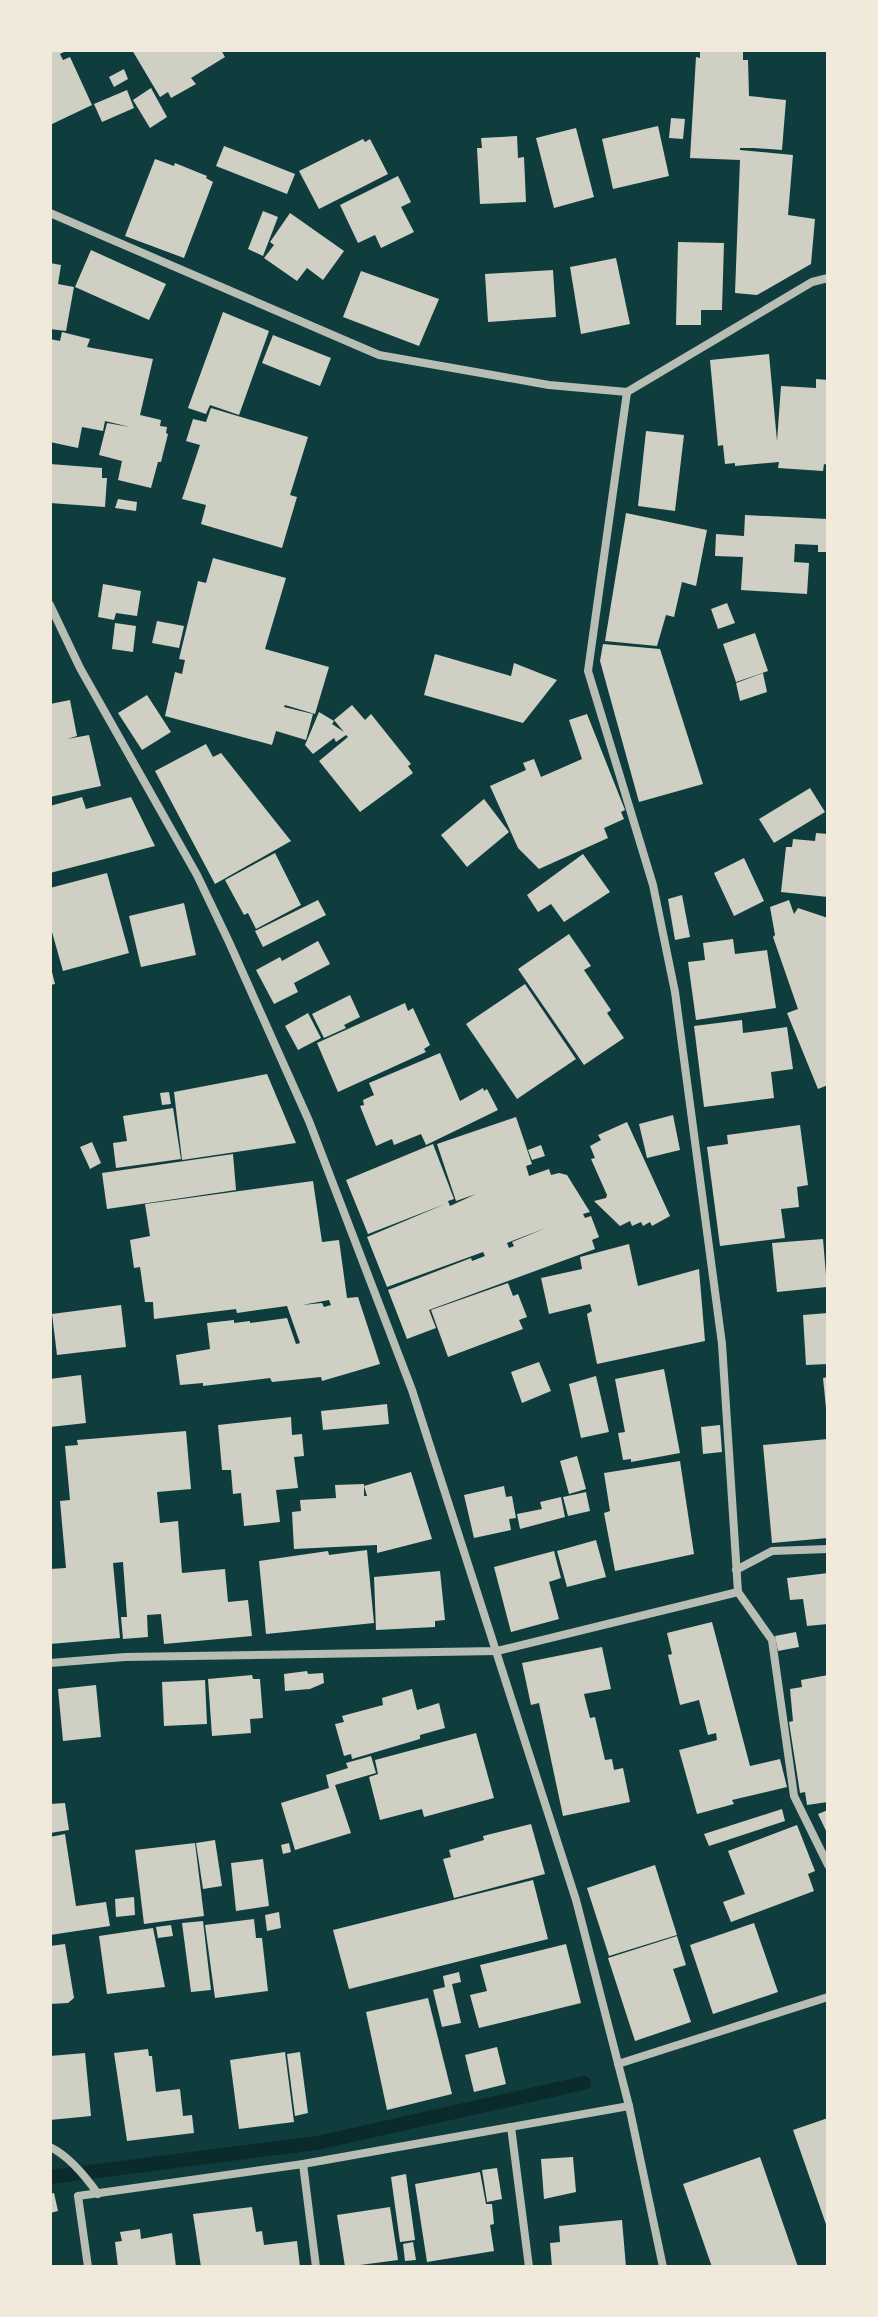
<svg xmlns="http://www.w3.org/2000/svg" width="878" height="2317" font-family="Roboto,sans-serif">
  <rect width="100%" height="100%" fill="#0f3d3e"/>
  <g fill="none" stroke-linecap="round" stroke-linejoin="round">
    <path stroke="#0a2a2b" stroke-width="14" d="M50,2177L317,2143L584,2083"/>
  </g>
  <g fill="#cfcfc3" fill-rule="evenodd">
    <path d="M50,50H68L60,54L63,60L70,57L92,105L50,125Z"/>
    <path d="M132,50H221L225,57L191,78L196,84L171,98L168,92L160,97Z"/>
    <path d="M700,50H743V60H748L749,96L786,100L782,150L754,148H740V150L793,155L788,215L815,219L811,264L757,295L735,293L740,160L690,158L696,57L700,58Z"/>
    <path d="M124,69L128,79L114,87L109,77Z"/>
    <path d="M151,88L167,117L150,128L133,100Z"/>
    <path d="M127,90L134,108L102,122L94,104Z"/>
    <path d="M671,118L685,119L683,139L669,138Z"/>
    <path d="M658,126L669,176L613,189L602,139Z"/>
    <path d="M576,128L594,197L554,208L536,138Z"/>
    <path d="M517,136L518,158L524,157L526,202L480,204L477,148H482L481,138Z"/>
    <path d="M363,139L365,142L370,139L388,174L319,209L299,171Z"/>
    <path d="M224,146L295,174L287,194L216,166Z"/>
    <path d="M155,159L174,166L175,163L207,176L206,178L213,182L184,258L125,236Z"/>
    <path d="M398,176L411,202L401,207L414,232L381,248L375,235L358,243L340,205Z"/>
    <path d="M263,211L278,217L263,256L248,249Z"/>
    <path d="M290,213L344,251L323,280L307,268L297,281L264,258L274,245L270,242Z"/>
    <path d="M678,242L724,243L722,310H701V325H676Z"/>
    <path d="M91,250L166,284L149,320L75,287Z"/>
    <path d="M616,258L630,324L581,334L570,267Z"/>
    <path d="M50,263L61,265L58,284L74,287L66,331L50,329Z"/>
    <path d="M553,270L556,317L488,322L485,274Z"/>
    <path d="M361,271L439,299L419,346L343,317Z"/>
    <path d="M223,312L269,331L239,415L210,405L206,414L188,408Z"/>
    <path d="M62,332L90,339L87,347L153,359L140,415L161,420L160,426L167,427L166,433L168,434L161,462H158L151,488L118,480L122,461L99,455L107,423L130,427L105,421L103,431L82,427L78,448L50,442V339L60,341Z"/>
    <path d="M273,335L331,358L320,386L262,363Z"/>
    <path d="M769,354L777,441L781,386L816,388V379L828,380V465L824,464L823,471L778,468L779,462L735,466V463L725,464L723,445L718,446L710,360Z"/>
    <path d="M211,408L308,437L290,495L297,497L282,548L201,524L206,505L182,499L200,445L186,441L193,419L206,422Z"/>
    <path d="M646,431L684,435L675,511L638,506Z"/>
    <path d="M50,464L102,468V478H107L105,507L50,503Z"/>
    <path d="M118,499L137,502L136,511L115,508Z"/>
    <path d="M626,513L707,530L696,586L682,582L674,617L666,615L657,646L605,641Z"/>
    <path d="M745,515L828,519V552H818V545L795,544L794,562L809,563L807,594L741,590L743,557L715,556L716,534L744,536Z"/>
    <path d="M213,558L286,578L265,649L329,667L315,714L285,705L284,707L313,714L306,740L276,731L272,745L165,716L175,672L182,674L185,660L179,659L198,581L206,583Z"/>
    <path d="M103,584L141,591L137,616L116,613L114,620L98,617Z"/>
    <path d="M727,603L735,623L718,629L711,609Z"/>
    <path d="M157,621L184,626L179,648L152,643Z"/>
    <path d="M115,623L136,626L133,652L112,649Z"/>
    <path d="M755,633L768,671L736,682L723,644Z"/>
    <path d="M603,644L660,649L703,784L639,802L600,661Z"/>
    <path d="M435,654L511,676L514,663L557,680L523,723L424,695Z"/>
    <path d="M763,673L767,692L740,701L736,683Z"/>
    <path d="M147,695L171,732L142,750L118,713Z"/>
    <path d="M70,700L77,736L67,739L89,735L101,786L50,797V704Z"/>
    <path d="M352,705L365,720L371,714L411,764L408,766L413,773L360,812L319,761L348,737L346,735L336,742L334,738L313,754L305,745L319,712L334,721L332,724L344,732L334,720Z"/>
    <path d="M587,714L625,810L621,812L624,819L604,828L608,838L539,869L518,848L490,786L526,770L523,763L534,759L541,777L582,759L569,720Z"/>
    <path d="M206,744L213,757L221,753L291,841L215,884L155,771Z"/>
    <path d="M810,788L825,812L774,843L759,819Z"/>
    <path d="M82,797L86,809L131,797L155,846L50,873V806Z"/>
    <path d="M484,799L509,832L467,867L441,835Z"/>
    <path d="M816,833L828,834V897L781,892L786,847H792L793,839L815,841Z"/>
    <path d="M275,853L301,905L256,929L248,913L244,915L225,880Z"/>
    <path d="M583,854L610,892L564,922L551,904L538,912L527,895Z"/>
    <path d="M744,858L764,901L734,916L714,873Z"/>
    <path d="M107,873L129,953L63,971L50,925V888Z"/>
    <path d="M682,895L690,937L675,940L668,899Z"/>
    <path d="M318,900L326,915L263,947L255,931Z"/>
    <path d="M789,900L794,914L798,908L828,918V1085L818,1089L787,1013L798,1009L773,937L775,935L770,907Z"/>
    <path d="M184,903L196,955L141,967L129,916Z"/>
    <path d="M569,934L591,966L584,970L611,1010L607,1013L624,1038L584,1065L518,969Z"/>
    <path d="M733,939L735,954L767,950L776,1008L696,1020L688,962L705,960L703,943Z"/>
    <path d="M318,941L330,964L294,983L298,992L274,1004L256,970L280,957L282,961Z"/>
    <path d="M50,964L55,984L50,985Z"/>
    <path d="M525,984L576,1059L517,1099L466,1024Z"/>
    <path d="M350,995L360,1017L344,1025L346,1028L324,1038L312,1014Z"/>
    <path d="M405,1003L408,1011L413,1008L430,1045L424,1049L426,1052L338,1092L317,1043Z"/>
    <path d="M308,1013L321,1038L298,1050L285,1026Z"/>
    <path d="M742,1020L743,1033L787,1027L793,1069L771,1072L774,1098L704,1107L694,1026Z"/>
    <path d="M440,1053L460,1101L483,1088L484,1091L487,1089L498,1110L426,1145L421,1134L394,1145L392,1139L376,1146L360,1106L364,1105L363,1100L374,1095L369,1083Z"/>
    <path d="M267,1074L296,1143L182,1160L174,1092Z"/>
    <path d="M169,1092L171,1104L162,1105L160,1093Z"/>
    <path d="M173,1108L181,1159L116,1168L113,1143L127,1141L123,1116Z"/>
    <path d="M673,1115L680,1150L647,1158L639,1124Z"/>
    <path d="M516,1117L532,1164L526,1166L529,1176L549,1169L551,1175L559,1173L567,1175L590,1212L583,1214L585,1218L591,1216L599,1237L592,1240L595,1249L429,1310L436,1328L407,1339L388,1290L471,1258L472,1261L485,1256L483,1252L387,1287L367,1237L445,1204L368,1234L346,1180L433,1144L454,1199L448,1201L450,1206L476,1194L456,1201L437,1144ZM546,1228L512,1242L514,1246L509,1248L507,1243Z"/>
    <path d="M627,1122L670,1216L652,1226L650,1222L643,1226L641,1222L632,1226L630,1221L620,1226L594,1201L606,1198L607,1195L591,1159L595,1158L590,1146L601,1140L598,1135Z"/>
    <path d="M800,1125L808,1185L797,1187L799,1207L781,1209L785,1238L720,1246L707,1147L728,1144L727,1135Z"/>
    <path d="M92,1142L101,1163L90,1169L80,1147Z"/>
    <path d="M541,1145L545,1156L532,1160L528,1150Z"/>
    <path d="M233,1154L236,1190L107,1209L102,1173Z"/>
    <path d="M313,1181L322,1242L339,1240L347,1298L358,1297L380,1364L322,1381L321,1377L272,1382L270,1378L203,1386V1383L180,1385L176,1355L210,1349L207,1323L234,1320V1323L250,1321V1323L287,1318L296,1344L300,1343L287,1306L237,1313L236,1309L154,1319L153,1302H145L140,1267L134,1268L130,1240L150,1236L145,1204ZM329,1300L331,1305L324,1307L322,1303L302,1305Z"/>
    <path d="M823,1239L827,1287L777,1292L772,1243Z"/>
    <path d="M629,1244L638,1286L699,1269L705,1341L597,1364L587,1314L592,1311L590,1304L549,1314L541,1278L582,1269L580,1257Z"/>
    <path d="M508,1283L513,1296L518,1294L527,1317L519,1320L523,1329L448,1357L431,1310Z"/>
    <path d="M121,1305L126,1347L57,1355L52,1314Z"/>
    <path d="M828,1313V1364L806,1365L803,1315Z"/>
    <path d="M539,1362L551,1391L522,1403L511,1372Z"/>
    <path d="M664,1369L680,1453L631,1462V1459L623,1460L618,1433L625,1432L615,1379Z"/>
    <path d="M81,1375L86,1423L50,1427V1379Z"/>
    <path d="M596,1376L609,1432L581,1438L569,1384Z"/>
    <path d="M828,1377V1408H826L823,1378Z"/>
    <path d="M387,1404L389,1424L323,1430L321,1411Z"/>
    <path d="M291,1417L292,1435L302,1434L304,1456L294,1457L298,1488L276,1490L280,1522L244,1526L241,1493L233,1494L231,1470H222L218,1425Z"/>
    <path d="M720,1425L722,1452L703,1454L701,1427Z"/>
    <path d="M186,1431L191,1489L157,1492L160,1523L178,1521L182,1573L225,1569L228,1602L248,1600L252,1636L164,1644L161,1614L147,1615L148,1637L123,1639L121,1617H127L123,1562L113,1563L120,1638L50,1644V1569L66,1568L60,1501L70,1500L65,1446L78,1445L77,1440Z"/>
    <path d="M828,1439V1538L772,1543L763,1445Z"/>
    <path d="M577,1456L586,1489L569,1494L560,1461Z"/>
    <path d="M680,1461L694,1554L615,1571L604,1513L610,1511L604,1473Z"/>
    <path d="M411,1472L432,1539L377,1553V1545L294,1549L292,1512L301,1511L300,1500L336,1498L335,1485L364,1484V1496H367L364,1486Z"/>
    <path d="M504,1486L506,1497L512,1496L516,1518L509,1519L511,1530L474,1538L464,1495Z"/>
    <path d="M586,1492L590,1511L568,1516L563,1497Z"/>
    <path d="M561,1497L565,1517L520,1529L517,1514L542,1509L540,1502Z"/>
    <path d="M596,1540L606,1577L567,1587L557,1551Z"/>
    <path d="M367,1550L374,1623L266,1634L259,1561L328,1551L329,1555Z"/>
    <path d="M554,1551L561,1578L549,1582L559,1619L511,1632L494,1567Z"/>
    <path d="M440,1571L445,1620L435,1621V1627L376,1630L374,1577Z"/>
    <path d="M828,1573V1624L807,1626L803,1599L790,1600L787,1578Z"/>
    <path d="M712,1622L750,1766L780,1759L787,1787L732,1800L734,1804L697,1814L679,1750L717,1740L716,1733L708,1735L699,1700L680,1705L668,1655L672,1654L667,1633Z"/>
    <path d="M796,1632L799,1647L778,1651L775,1636Z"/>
    <path d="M602,1647L611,1689L584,1694L590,1718L595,1717L605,1760L612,1759L614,1770L623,1768L630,1802L563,1816L539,1703L531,1705L522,1663Z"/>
    <path d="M307,1671L308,1674L323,1673L324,1683L310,1689L285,1691L284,1674Z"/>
    <path d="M252,1675L253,1679H260L263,1718L250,1719L251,1733L212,1736L208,1679Z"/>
    <path d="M828,1675V1802L807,1805L805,1792L800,1793L789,1722L793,1721L790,1689L802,1687L801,1680Z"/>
    <path d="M205,1680L207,1724L164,1726L162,1682Z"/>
    <path d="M96,1685L101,1737L63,1741L58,1689Z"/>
    <path d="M412,1689L417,1710L439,1703L445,1728L420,1735V1739L352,1759L351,1754L344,1756L335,1724L344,1722L342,1716L383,1705L382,1698Z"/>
    <path d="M476,1733L494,1798L424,1817L422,1809L380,1820L369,1777L378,1774L375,1760Z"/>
    <path d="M371,1756L376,1773L335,1785L351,1833L295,1850L281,1803L329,1788L326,1775L348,1768L346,1763Z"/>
    <path d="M65,1803L69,1830L50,1833V1804Z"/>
    <path d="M782,1809L785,1821L709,1846L704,1834Z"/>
    <path d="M828,1810V1835L818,1814Z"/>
    <path d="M531,1824L545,1874L454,1898L443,1859L451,1857L449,1850L484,1840L483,1836Z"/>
    <path d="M797,1825L815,1871L808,1874L814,1891L731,1922L723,1902L745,1894L728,1851Z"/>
    <path d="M65,1834L76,1906L106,1902L110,1926L50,1935V1837Z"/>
    <path d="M215,1840L222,1886L203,1889L196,1843Z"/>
    <path d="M195,1843L204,1916L144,1924L135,1850Z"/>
    <path d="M289,1843L291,1852L283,1854L281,1845Z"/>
    <path d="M263,1859L269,1906L236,1911L231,1863Z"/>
    <path d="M655,1865L677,1935L609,1956L587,1888Z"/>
    <path d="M533,1880L548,1939L349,1989L333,1930Z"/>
    <path d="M134,1897L135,1915L116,1917L115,1899Z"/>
    <path d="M279,1912L281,1928L267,1931L265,1915Z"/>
    <path d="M254,1919L256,1938H262L268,1991L215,1998L205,1925Z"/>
    <path d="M203,1921L211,1990L191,1992L182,1923Z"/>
    <path d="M754,1923L778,1992L713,2014L690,1945Z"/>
    <path d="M171,1925L173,1936L158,1938L156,1927Z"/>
    <path d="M153,1928L165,1987L107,1994L99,1936Z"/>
    <path d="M677,1936L686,1965L673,1969L691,2022L635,2041L608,1958Z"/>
    <path d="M65,1944L74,1998L68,2003L50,2004V1946Z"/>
    <path d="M566,1944L581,2003L479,2028L470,1995L487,1991L480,1965Z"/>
    <path d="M459,1972L461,1982L452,1984L461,2023L442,2027L433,1990L445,1987L443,1976Z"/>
    <path d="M428,1998L452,2094L387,2110L366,2012Z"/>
    <path d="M497,2047L506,2084L474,2092L465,2055Z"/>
    <path d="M148,2049L149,2056H152L156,2092L180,2089L183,2116L192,2115L194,2133L127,2141L114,2053Z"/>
    <path d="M285,2052L294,2122L239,2129L230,2060Z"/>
    <path d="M300,2052L308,2113L295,2116L287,2054Z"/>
    <path d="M85,2053L91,2116L50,2120V2056Z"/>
    <path d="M828,2118V2230L793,2130Z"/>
    <path d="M573,2157L576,2192L544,2199L541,2159Z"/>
    <path d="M760,2157L798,2267H712L683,2184Z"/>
    <path d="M497,2168L502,2199L487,2202L482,2170Z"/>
    <path d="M480,2172L486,2204H492L494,2224L490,2225L494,2251L427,2262L415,2184Z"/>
    <path d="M406,2174L415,2240L400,2242L391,2177Z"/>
    <path d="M54,2193L58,2211L50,2213V2194Z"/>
    <path d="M252,2207L256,2232L262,2231L264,2245L297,2241L300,2267H201L193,2214Z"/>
    <path d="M390,2207L398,2260L345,2267L337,2215Z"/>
    <path d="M622,2220L626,2267H552L550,2243L560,2242L559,2226Z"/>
    <path d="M140,2229L141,2239L172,2233L176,2267H118L115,2242L122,2241L120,2232Z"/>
    <path d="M413,2242L416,2260L405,2261L403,2244Z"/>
  </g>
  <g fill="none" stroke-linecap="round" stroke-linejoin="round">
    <g stroke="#b8beb3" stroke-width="8">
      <path d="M50,213L379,355L549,385L627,392L812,282L828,278"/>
      <path d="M627,392L588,671L653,885L675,992L722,1344L738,1592L772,1640L794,1796L828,1865"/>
      <path d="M50,605L80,668L197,875L229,942L309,1121L412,1390L576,1900L629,2106L663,2267"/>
      <path d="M736,1570L772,1551L828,1549"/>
      <path d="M50,1663L125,1657L497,1651L738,1592"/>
      <path d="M618,2064L828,1997"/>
      <path d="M511,2127L529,2267"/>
      <path d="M50,2147C69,2156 86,2177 98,2194"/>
      <path d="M303,2164L316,2267"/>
      <path d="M88,2267L78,2196L303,2164L629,2106"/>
    </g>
  </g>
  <rect width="878" height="2317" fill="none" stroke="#f1e9da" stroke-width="104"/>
</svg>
